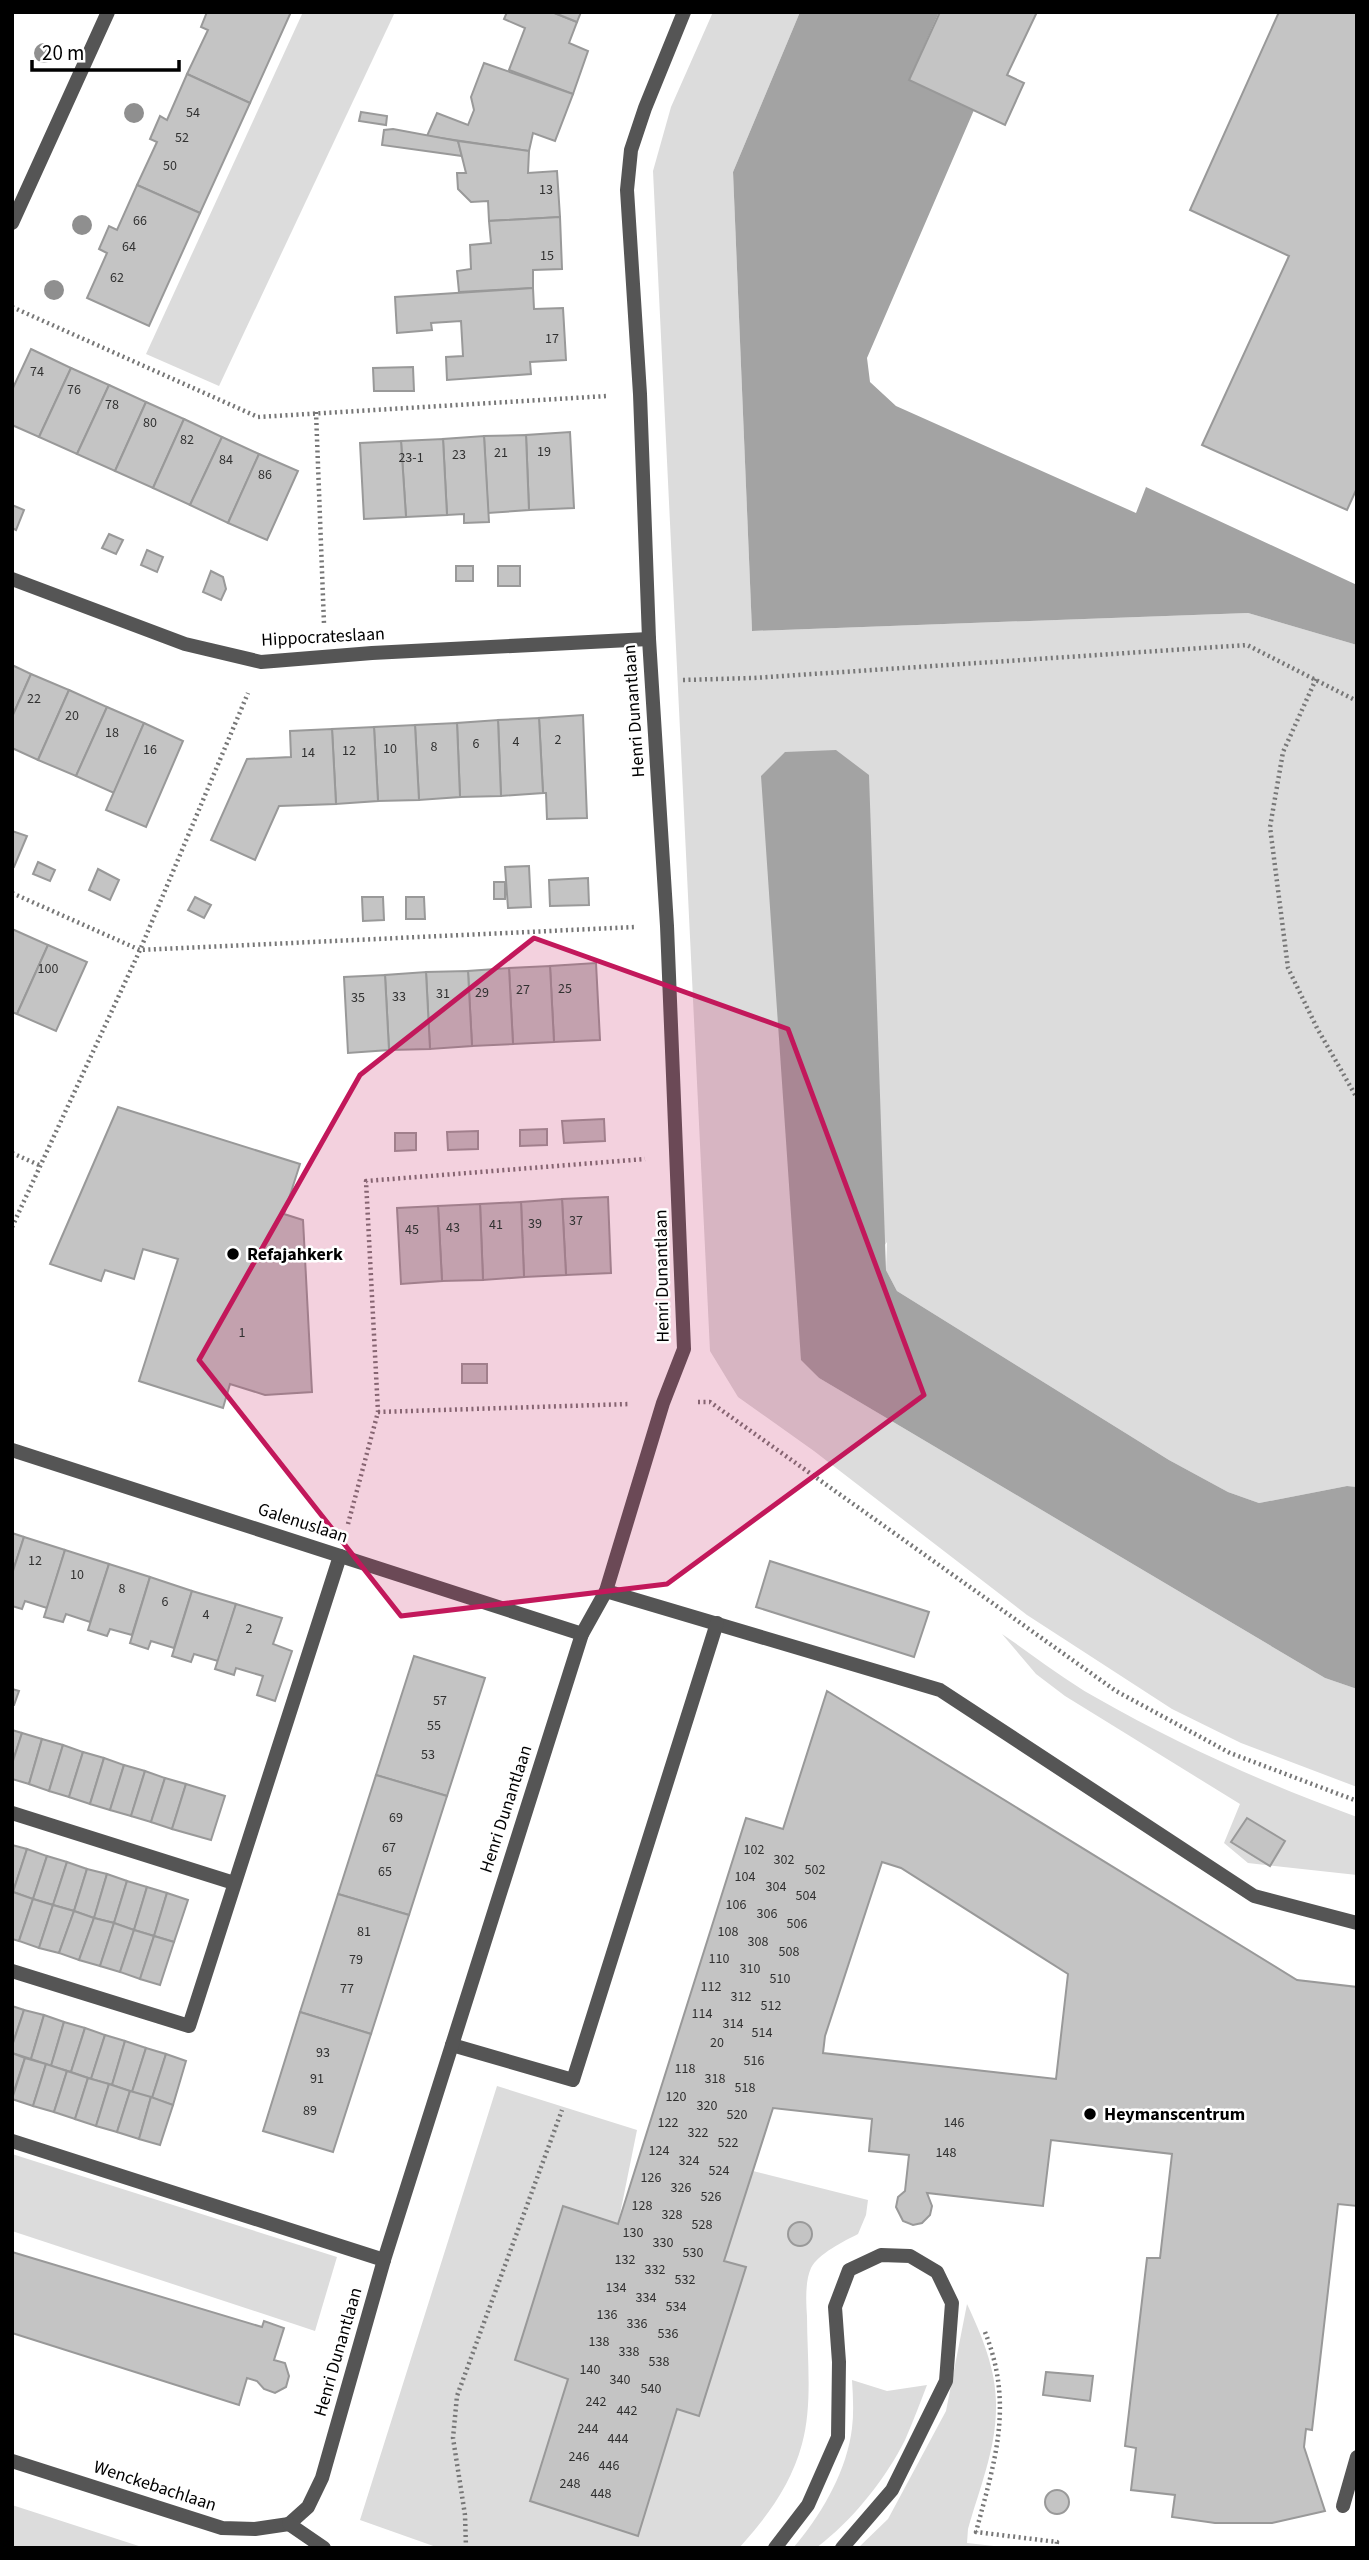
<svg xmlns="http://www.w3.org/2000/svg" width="1369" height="2560" font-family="'Source Sans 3',sans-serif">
  <rect width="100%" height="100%" fill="#fff"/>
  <g fill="#dcdcdc">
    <path d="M303,12H395L219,386L146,354Z"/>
    <path d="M713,12H800L733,172L752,631L1248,613L1357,645V1487L1347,1486L1259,1503L1228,1492L1169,1460L897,1291L886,1270L887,1242L802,1360L819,1378L1325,1678L1357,1689V1787L1241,1743L1172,1709L1027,1615L814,1451L738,1397L710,1351L653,171L671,107Z"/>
    <path d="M1002,1634C1033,1655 1063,1679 1095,1697C1179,1745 1266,1784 1357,1817V1875L1248,1863L1224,1843L1240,1804L1065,1696L1036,1674Z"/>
    <path d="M497,2086L637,2130L618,2224L562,2207L515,2360L568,2379L638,2535L677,2409L699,2416L745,2267L724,2261L753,2171L868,2200L866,2215L858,2234C844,2241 818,2254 811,2268C805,2281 806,2302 807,2316C807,2357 813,2404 802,2444C791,2485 767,2517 739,2548H439L360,2520Z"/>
    <path d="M12,2154L337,2257L315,2331L12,2231Z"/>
    <path d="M967,2304C982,2336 997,2371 996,2408C996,2449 979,2490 968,2529L967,2543L1012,2548H858L888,2519L946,2411Z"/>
    <path d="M852,2380L887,2391L927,2385C920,2403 913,2422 905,2440C885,2480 852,2521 816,2548H793C821,2516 847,2471 852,2428C854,2412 853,2396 852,2380Z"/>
    <path d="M12,2505L145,2548H12Z"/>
  </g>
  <g fill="#a3a3a3">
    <path d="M800,12H939L909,80L974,110L867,358L870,382L896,406L1136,513L1146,487L1357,585V645L1248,613L752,631L733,172Z"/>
    <path d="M836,750L869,775L886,1270L897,1291L1169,1460L1228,1492L1259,1503L1347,1486L1357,1487V1689L1325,1678L819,1378L801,1360L761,776L785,752Z"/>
  </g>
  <g fill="#c4c4c4" stroke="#999" stroke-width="2" fill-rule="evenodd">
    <path d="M207,12H291L250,103L187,74L208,30L201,27Z"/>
    <path d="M507,12H552L577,22L569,43L588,51L573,94L509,70L525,28L504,19Z"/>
    <path d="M552,12H581L577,22Z"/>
    <path d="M940,12H1037L1007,75L1024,83L1005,125L909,80Z"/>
    <path d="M1279,12H1357V488L1347,510L1202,445L1289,256L1190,210Z"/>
    <path d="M484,63L573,94L555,141L533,133L529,151L427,136L437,113L468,125L474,110L471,97Z"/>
    <path d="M187,74L250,103L200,213L137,185L157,142L150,139L160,116L167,120Z"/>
    <path d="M361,112L387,116L386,125L359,121Z"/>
    <path d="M393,129L458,141L462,156L382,145L384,130Z"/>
    <path d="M458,141L529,151L528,173L557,171L560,217L489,221L488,201L471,202L458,189L457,173H466Z"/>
    <path d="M137,185L200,213L149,326L87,298L107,253L99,249L109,226L117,230Z"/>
    <path d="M560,217L562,269L533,270V288L459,292L457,271L471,269L470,245L491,243L489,221Z"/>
    <path d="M533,288L534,309L563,308L566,360L530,362L531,374L447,380L446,357L463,356L461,321L431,323L432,330L397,333L395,297Z"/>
    <path d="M31,349L71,368L39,437L12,425V390Z"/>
    <path d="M413,367L414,391H374L373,368Z"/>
    <path d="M71,368L109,385L77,454L39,437Z"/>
    <path d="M109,385L146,402L115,471L77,454Z"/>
    <path d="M146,402L184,419L153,488L115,471Z"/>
    <path d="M184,419L222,437L190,505L153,488Z"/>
    <path d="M570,432L574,508L529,510L526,435Z"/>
    <path d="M526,435L529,510L488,513L484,436Z"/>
    <path d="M484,436L489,522L464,523V514L447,515L443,439Z"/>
    <path d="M222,437L259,454L228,523L190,505Z"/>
    <path d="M443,439L447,515L406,517L401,441Z"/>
    <path d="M401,441L406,517L364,519L360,443Z"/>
    <path d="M259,454L298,471L267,540L228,523Z"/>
    <path d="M12,505L24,510L16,530L12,528Z"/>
    <path d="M109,534L123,540L116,554L102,548Z"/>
    <path d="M147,550L163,557L157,572L141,565Z"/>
    <rect x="456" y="566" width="17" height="15"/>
    <rect x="498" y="566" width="22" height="20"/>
    <path d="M211,571L223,577L226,589L221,600L203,592Z"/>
    <path d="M12,665L31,674L12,717Z"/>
    <path d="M31,674L69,690L38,760L12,748V717Z"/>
    <path d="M69,690L107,707L76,776L38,760Z"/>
    <path d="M107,707L144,723L114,793L76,776Z"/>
    <path d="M583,715L587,818L547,819L546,793H543L539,718Z"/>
    <path d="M539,718L543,793L501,796L498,720Z"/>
    <path d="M498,720L501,796L460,797L457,723Z"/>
    <path d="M144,723L183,741L146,827L106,810Z"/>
    <path d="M457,723L460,797L419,800L415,725Z"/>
    <path d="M415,725L419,800L378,801L374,727Z"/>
    <path d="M374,727L378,801L336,804L332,729Z"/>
    <path d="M332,729L336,804L279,806L255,860L211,840L247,759L291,757L290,731Z"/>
    <path d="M12,831L27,836L14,867L12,866Z"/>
    <path d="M38,862L55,870L50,881L33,874Z"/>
    <path d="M529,866L531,907L508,908L505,867Z"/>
    <path d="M98,869L119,880L110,900L89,890Z"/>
    <path d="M588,878L589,905L550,906L549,880Z"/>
    <rect x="494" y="882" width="11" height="17"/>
    <path d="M195,897L211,905L204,918L188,910Z"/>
    <path d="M362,897H383L384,920L363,921Z"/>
    <path d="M406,897H424L425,919H406Z"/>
    <path d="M12,929L48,945L17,1014L12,1012Z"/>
    <path d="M48,945L87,962L56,1031L17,1014Z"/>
    <path d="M596,963L600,1040L554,1042L550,966Z"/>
    <path d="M550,966L554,1042L513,1044L509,968Z"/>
    <path d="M509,968L513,1044L472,1046L468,971Z"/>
    <path d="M468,971L472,1046L430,1049L426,972Z"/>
    <path d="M426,972L430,1049L389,1050L385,975Z"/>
    <path d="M385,975L389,1050L348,1053L344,977Z"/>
    <path d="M118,1107L300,1164L284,1214L303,1220L312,1392L265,1395L230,1384L223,1408L139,1381L178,1259L143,1249L134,1279L105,1270L101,1281L50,1264Z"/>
    <path d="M604,1119L605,1141L564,1143L562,1121Z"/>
    <path d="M547,1129V1145L520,1146V1130Z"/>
    <path d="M478,1131V1149L448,1150L447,1132Z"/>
    <path d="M395,1133H416V1150L395,1151Z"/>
    <path d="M608,1197L611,1273L566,1275L562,1199Z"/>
    <path d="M562,1199L566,1275L524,1277L521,1202Z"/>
    <path d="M521,1202L524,1277L483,1280L480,1204Z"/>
    <path d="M480,1204L483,1280L442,1281L438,1206Z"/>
    <path d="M438,1206L442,1281L401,1284L397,1208Z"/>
    <rect x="462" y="1364" width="25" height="19"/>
    <path d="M12,1533L24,1537L12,1574Z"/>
    <path d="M24,1537L65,1550L47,1608L25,1601L22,1609L12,1606V1574Z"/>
    <path d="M65,1550L109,1564L90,1622L66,1614L63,1622L44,1617Z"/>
    <path d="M770,1561L929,1612L914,1657L756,1607Z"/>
    <path d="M109,1564L150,1577L132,1635L110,1629L107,1636L88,1630Z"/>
    <path d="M150,1577L192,1591L174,1648L151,1641L148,1649L130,1643Z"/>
    <path d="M192,1591L236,1604L218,1661L194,1654L191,1662L172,1656Z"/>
    <path d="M236,1604L282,1618L273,1644L292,1651L275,1701L257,1695L263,1676L236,1668L234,1675L215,1669Z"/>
    <path d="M414,1656L485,1678L447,1796L376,1775Z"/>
    <path d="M12,1689L19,1691L14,1705H12Z"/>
    <path d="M827,1691L1297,1980L1357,1987V2206L1338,2204L1312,2430L1306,2429L1304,2447L1325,2511L1272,2523H1215L1172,2517L1175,2495L1131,2490L1136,2448L1125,2446L1147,2258H1160L1172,2154L1051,2140L1043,2206L927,2193L932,2206L930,2215L922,2223L913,2225L903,2221L896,2207L898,2197L905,2191L909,2155L869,2151L872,2119L773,2108L724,2261L746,2267L699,2416L677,2409L638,2536L530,2501L568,2379L515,2360L563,2206L618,2224L746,1818L783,1829ZM882,1862L901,1868L1068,1974L1056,2079L823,2053L825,2036Z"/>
    <path d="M12,1730L22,1733L12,1764Z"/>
    <path d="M22,1733L42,1739L29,1784L12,1779V1764Z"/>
    <path d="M42,1739L63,1745L49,1791L29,1784Z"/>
    <path d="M63,1745L83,1752L69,1797L49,1791Z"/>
    <path d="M83,1752L104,1758L90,1804L69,1797Z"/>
    <path d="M104,1758L124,1765L110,1810L90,1804Z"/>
    <path d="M124,1765L145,1771L131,1816L110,1810Z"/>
    <path d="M145,1771L165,1778L151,1822L131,1816Z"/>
    <path d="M376,1775L447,1796L409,1915L338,1894Z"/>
    <path d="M165,1778L186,1784L172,1829L151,1822Z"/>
    <path d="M186,1784L225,1796L211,1840L172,1829Z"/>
    <path d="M1247,1818L1285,1841L1270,1866L1231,1842Z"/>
    <path d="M12,1845L27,1849L13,1892H12Z"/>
    <path d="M27,1849L47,1856L33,1899L13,1892Z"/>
    <path d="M47,1856L67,1862L53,1905L33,1899Z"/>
    <path d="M67,1862L87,1869L74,1911L53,1905Z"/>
    <path d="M87,1869L107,1874L94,1918L74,1911Z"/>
    <path d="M107,1874L127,1881L114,1923L94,1918Z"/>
    <path d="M127,1881L147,1887L134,1930L114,1923Z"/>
    <path d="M147,1887L167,1893L154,1936L134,1930Z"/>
    <path d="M13,1892L33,1899L19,1941L12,1939Z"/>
    <path d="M167,1893L188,1900L174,1942L154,1936Z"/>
    <path d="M338,1894L409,1915L371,2034L300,2012Z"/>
    <path d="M33,1899L53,1905L39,1948L19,1941Z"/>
    <path d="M53,1905L74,1911L59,1953L39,1948Z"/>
    <path d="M74,1911L94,1918L79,1960L59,1953Z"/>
    <path d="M94,1918L114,1923L100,1966L79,1960Z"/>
    <path d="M114,1923L134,1930L120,1972L100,1966Z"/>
    <path d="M134,1930L154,1936L140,1979L120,1972Z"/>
    <path d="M154,1936L174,1942L160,1985L140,1979Z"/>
    <path d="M12,2006L24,2010L12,2046Z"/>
    <path d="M24,2010L44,2015L31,2059L12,2053V2046Z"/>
    <path d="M300,2012L371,2034L333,2152L263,2131Z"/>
    <path d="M44,2015L64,2022L51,2066L31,2059Z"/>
    <path d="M64,2022L85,2028L71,2072L51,2066Z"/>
    <path d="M85,2028L105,2035L91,2079L71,2072Z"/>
    <path d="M105,2035L125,2041L112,2085L91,2079Z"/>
    <path d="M125,2041L146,2048L132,2092L112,2085Z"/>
    <path d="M146,2048L166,2054L152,2098L132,2092Z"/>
    <path d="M12,2053L25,2058L12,2097Z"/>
    <path d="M166,2054L186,2061L173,2105L152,2098Z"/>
    <path d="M25,2058L46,2064L33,2106L12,2099Z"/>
    <path d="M46,2064L67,2071L54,2112L33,2106Z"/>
    <path d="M67,2071L88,2078L75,2119L54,2112Z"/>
    <path d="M88,2078L109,2084L96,2126L75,2119Z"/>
    <path d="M109,2084L130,2091L117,2132L96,2126Z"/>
    <path d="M130,2091L151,2097L139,2139L117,2132Z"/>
    <path d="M151,2097L173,2105L160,2145L139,2139Z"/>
    <circle cx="800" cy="2234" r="12"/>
    <path d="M12,2252L262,2327L264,2321L284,2328L274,2360L285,2363L289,2376L286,2387L275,2393L264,2389L257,2381L247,2378L239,2405L12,2333Z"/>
    <path d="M1046,2372L1093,2376L1090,2401L1043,2395Z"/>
    <circle cx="1057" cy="2502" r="12"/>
  </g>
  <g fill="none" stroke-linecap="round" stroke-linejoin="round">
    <g stroke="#777" stroke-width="4.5" stroke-dasharray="2 3.5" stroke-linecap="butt">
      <path d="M12,307L258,417L607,396"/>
      <path d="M316,412L324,624"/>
      <path d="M1316,679L1283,752L1270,827L1288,968L1317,1028L1357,1098"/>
      <path d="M683,680L753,678L1247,645L1357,701"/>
      <path d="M12,893L140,950L635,927"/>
      <path d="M12,1153L39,1165"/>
      <path d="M12,1227L140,950L248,693"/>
      <path d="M698,1402H710L1116,1691L1230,1753L1357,1801"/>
      <path d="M378,1412L630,1404"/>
      <path d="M348,1524L378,1412L366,1181L645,1159"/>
      <path d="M985,2332C1014,2405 995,2460 976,2532L1057,2542L1056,2548"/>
      <path d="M466,2548L465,2515L453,2438L457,2396L562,2110"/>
    </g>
    <g stroke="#555" stroke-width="14">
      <path d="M606,1591L940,1690L1254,1896L1357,1923"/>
      <path d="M12,1813L234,1883"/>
      <path d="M12,1971L189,2026L340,1556"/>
      <path d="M452,2045L573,2080L717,1623"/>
      <path d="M12,2141L384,2260"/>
      <path d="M1343,2506L1357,2457"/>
    </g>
    <g stroke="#555" stroke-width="14">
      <path d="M12,223L108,12"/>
      <path d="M12,579L185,644L261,662L372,653L649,639"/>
      <path d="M12,1450L582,1634"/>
      <path d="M12,2461L222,2528L255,2529L289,2524"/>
      <path d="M289,2524L308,2507L322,2478L384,2260L582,1634L606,1591L663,1403L684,1349L667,926L649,639L640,394L627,190L631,150L645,108L684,12"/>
      <path d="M289,2524L324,2548"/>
      <path d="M775,2548L808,2505L838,2437L839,2362L835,2307L849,2270L881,2255L910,2256L937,2272L952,2303L946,2381L892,2490L842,2548"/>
    </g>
  </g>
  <g fill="#8f8f8f">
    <circle cx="44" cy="53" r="10"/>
    <circle cx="134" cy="113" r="10"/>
    <circle cx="82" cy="225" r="10"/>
    <circle cx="54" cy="290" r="10"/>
  </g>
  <path fill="#c2185b" fill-opacity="0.2" stroke="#c2185b" stroke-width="5" stroke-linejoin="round" d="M534,938L788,1029L924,1395L667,1584L401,1616L199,1360L360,1075Z"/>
  <g fill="#000" stroke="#fff" stroke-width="2.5">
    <circle cx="233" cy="1254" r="7"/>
    <circle cx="1090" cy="2114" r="7"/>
  </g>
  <g text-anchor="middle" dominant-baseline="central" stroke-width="5" stroke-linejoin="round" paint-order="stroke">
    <g font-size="14" fill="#313131">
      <text x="193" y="113">54</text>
      <text x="182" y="138">52</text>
      <text x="170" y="166">50</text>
      <text x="546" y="190">13</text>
      <text x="140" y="221">66</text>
      <text x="129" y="247">64</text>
      <text x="547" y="256">15</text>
      <text x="117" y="278">62</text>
      <text x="552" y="339">17</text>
      <text x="37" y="372">74</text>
      <text x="74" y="390">76</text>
      <text x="112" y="405">78</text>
      <text x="150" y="423">80</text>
      <text x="187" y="440">82</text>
      <text x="544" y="452">19</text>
      <text x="501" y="453">21</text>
      <text x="459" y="455">23</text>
      <text x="411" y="458">23-1</text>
      <text x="226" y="460">84</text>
      <text x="265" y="475">86</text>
      <text x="34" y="699">22</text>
      <text x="72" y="716">20</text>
      <text x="112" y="733">18</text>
      <text x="558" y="740">2</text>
      <text x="516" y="742">4</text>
      <text x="476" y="744">6</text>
      <text x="434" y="747">8</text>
      <text x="390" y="749">10</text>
      <text x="150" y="750">16</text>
      <text x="349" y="751">12</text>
      <text x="308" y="753">14</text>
      <text x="48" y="969">100</text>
      <text x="565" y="989">25</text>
      <text x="523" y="990">27</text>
      <text x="482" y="993">29</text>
      <text x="443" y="994">31</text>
      <text x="399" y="997">33</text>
      <text x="358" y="998">35</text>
      <text x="576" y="1221">37</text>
      <text x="535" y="1224">39</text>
      <text x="496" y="1225">41</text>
      <text x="453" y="1228">43</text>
      <text x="412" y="1230">45</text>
      <text x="242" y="1333">1</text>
      <text x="35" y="1561">12</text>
      <text x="77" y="1575">10</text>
      <text x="122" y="1589">8</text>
      <text x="165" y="1602">6</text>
      <text x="206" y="1615">4</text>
      <text x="249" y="1629">2</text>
      <text x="440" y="1701">57</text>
      <text x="434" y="1726">55</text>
      <text x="428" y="1755">53</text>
      <text x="396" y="1818">69</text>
      <text x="389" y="1848">67</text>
      <text x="754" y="1850">102</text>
      <text x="784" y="1860">302</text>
      <text x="815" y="1870">502</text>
      <text x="385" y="1872">65</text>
      <text x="745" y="1877">104</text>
      <text x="776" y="1887">304</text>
      <text x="806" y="1896">504</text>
      <text x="736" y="1905">106</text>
      <text x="767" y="1914">306</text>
      <text x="797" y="1924">506</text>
      <text x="364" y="1932">81</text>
      <text x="728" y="1932">108</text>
      <text x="758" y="1942">308</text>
      <text x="789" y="1952">508</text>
      <text x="719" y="1959">110</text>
      <text x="356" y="1960">79</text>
      <text x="750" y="1969">310</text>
      <text x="780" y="1979">510</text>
      <text x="711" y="1987">112</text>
      <text x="347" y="1989">77</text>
      <text x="741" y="1997">312</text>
      <text x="771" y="2006">512</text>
      <text x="702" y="2014">114</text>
      <text x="733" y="2024">314</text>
      <text x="762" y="2033">514</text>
      <text x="717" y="2043">20</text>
      <text x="323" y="2053">93</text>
      <text x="754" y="2061">516</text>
      <text x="685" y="2069">118</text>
      <text x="317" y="2079">91</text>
      <text x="715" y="2079">318</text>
      <text x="745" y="2088">518</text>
      <text x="676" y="2097">120</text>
      <text x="707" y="2106">320</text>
      <text x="310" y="2111">89</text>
      <text x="737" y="2115">520</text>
      <text x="668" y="2123">122</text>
      <text x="954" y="2123">146</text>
      <text x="698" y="2133">322</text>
      <text x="728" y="2143">522</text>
      <text x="659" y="2151">124</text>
      <text x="946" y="2153">148</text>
      <text x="689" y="2161">324</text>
      <text x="719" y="2171">524</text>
      <text x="651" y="2178">126</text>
      <text x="681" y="2188">326</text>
      <text x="711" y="2197">526</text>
      <text x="642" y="2206">128</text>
      <text x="672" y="2215">328</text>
      <text x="702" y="2225">528</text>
      <text x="633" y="2233">130</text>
      <text x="663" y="2243">330</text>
      <text x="693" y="2253">530</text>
      <text x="625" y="2260">132</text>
      <text x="655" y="2270">332</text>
      <text x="685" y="2280">532</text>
      <text x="616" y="2288">134</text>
      <text x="646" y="2298">334</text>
      <text x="676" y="2307">534</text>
      <text x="607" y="2315">136</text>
      <text x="637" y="2324">336</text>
      <text x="668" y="2334">536</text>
      <text x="599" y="2342">138</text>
      <text x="629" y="2352">338</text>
      <text x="659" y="2362">538</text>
      <text x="590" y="2370">140</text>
      <text x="620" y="2380">340</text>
      <text x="651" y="2389">540</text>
      <text x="596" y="2402">242</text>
      <text x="627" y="2411">442</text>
      <text x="588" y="2429">244</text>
      <text x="618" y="2439">444</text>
      <text x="579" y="2457">246</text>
      <text x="609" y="2466">446</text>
      <text x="570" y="2484">248</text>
      <text x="601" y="2494">448</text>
    </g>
    <g font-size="18" fill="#000" stroke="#fff">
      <text transform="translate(323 637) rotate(-3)">Hippocrateslaan</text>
      <text transform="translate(634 711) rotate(-94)">Henri Dunantlaan</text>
      <text transform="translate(662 1276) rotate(-91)">Henri Dunantlaan</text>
      <text transform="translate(303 1523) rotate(18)">Galenuslaan</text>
      <text transform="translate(506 1809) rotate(-72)">Henri Dunantlaan</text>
      <text transform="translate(338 2352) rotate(-74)">Henri Dunantlaan</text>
      <text transform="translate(155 2486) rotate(18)">Wenckebachlaan</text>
    </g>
    <g font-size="18" font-weight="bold" fill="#000" stroke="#fff" text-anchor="start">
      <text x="247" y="1254">Refajahkerk</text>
      <text x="1104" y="2114">Heymanscentrum</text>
    </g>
  </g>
  <rect width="1369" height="2560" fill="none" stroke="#000000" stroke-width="28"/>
  <path d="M32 60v10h147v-10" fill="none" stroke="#000000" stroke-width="3.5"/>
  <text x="42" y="60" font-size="21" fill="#000000" stroke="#ffffff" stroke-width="5" paint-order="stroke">20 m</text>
</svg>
